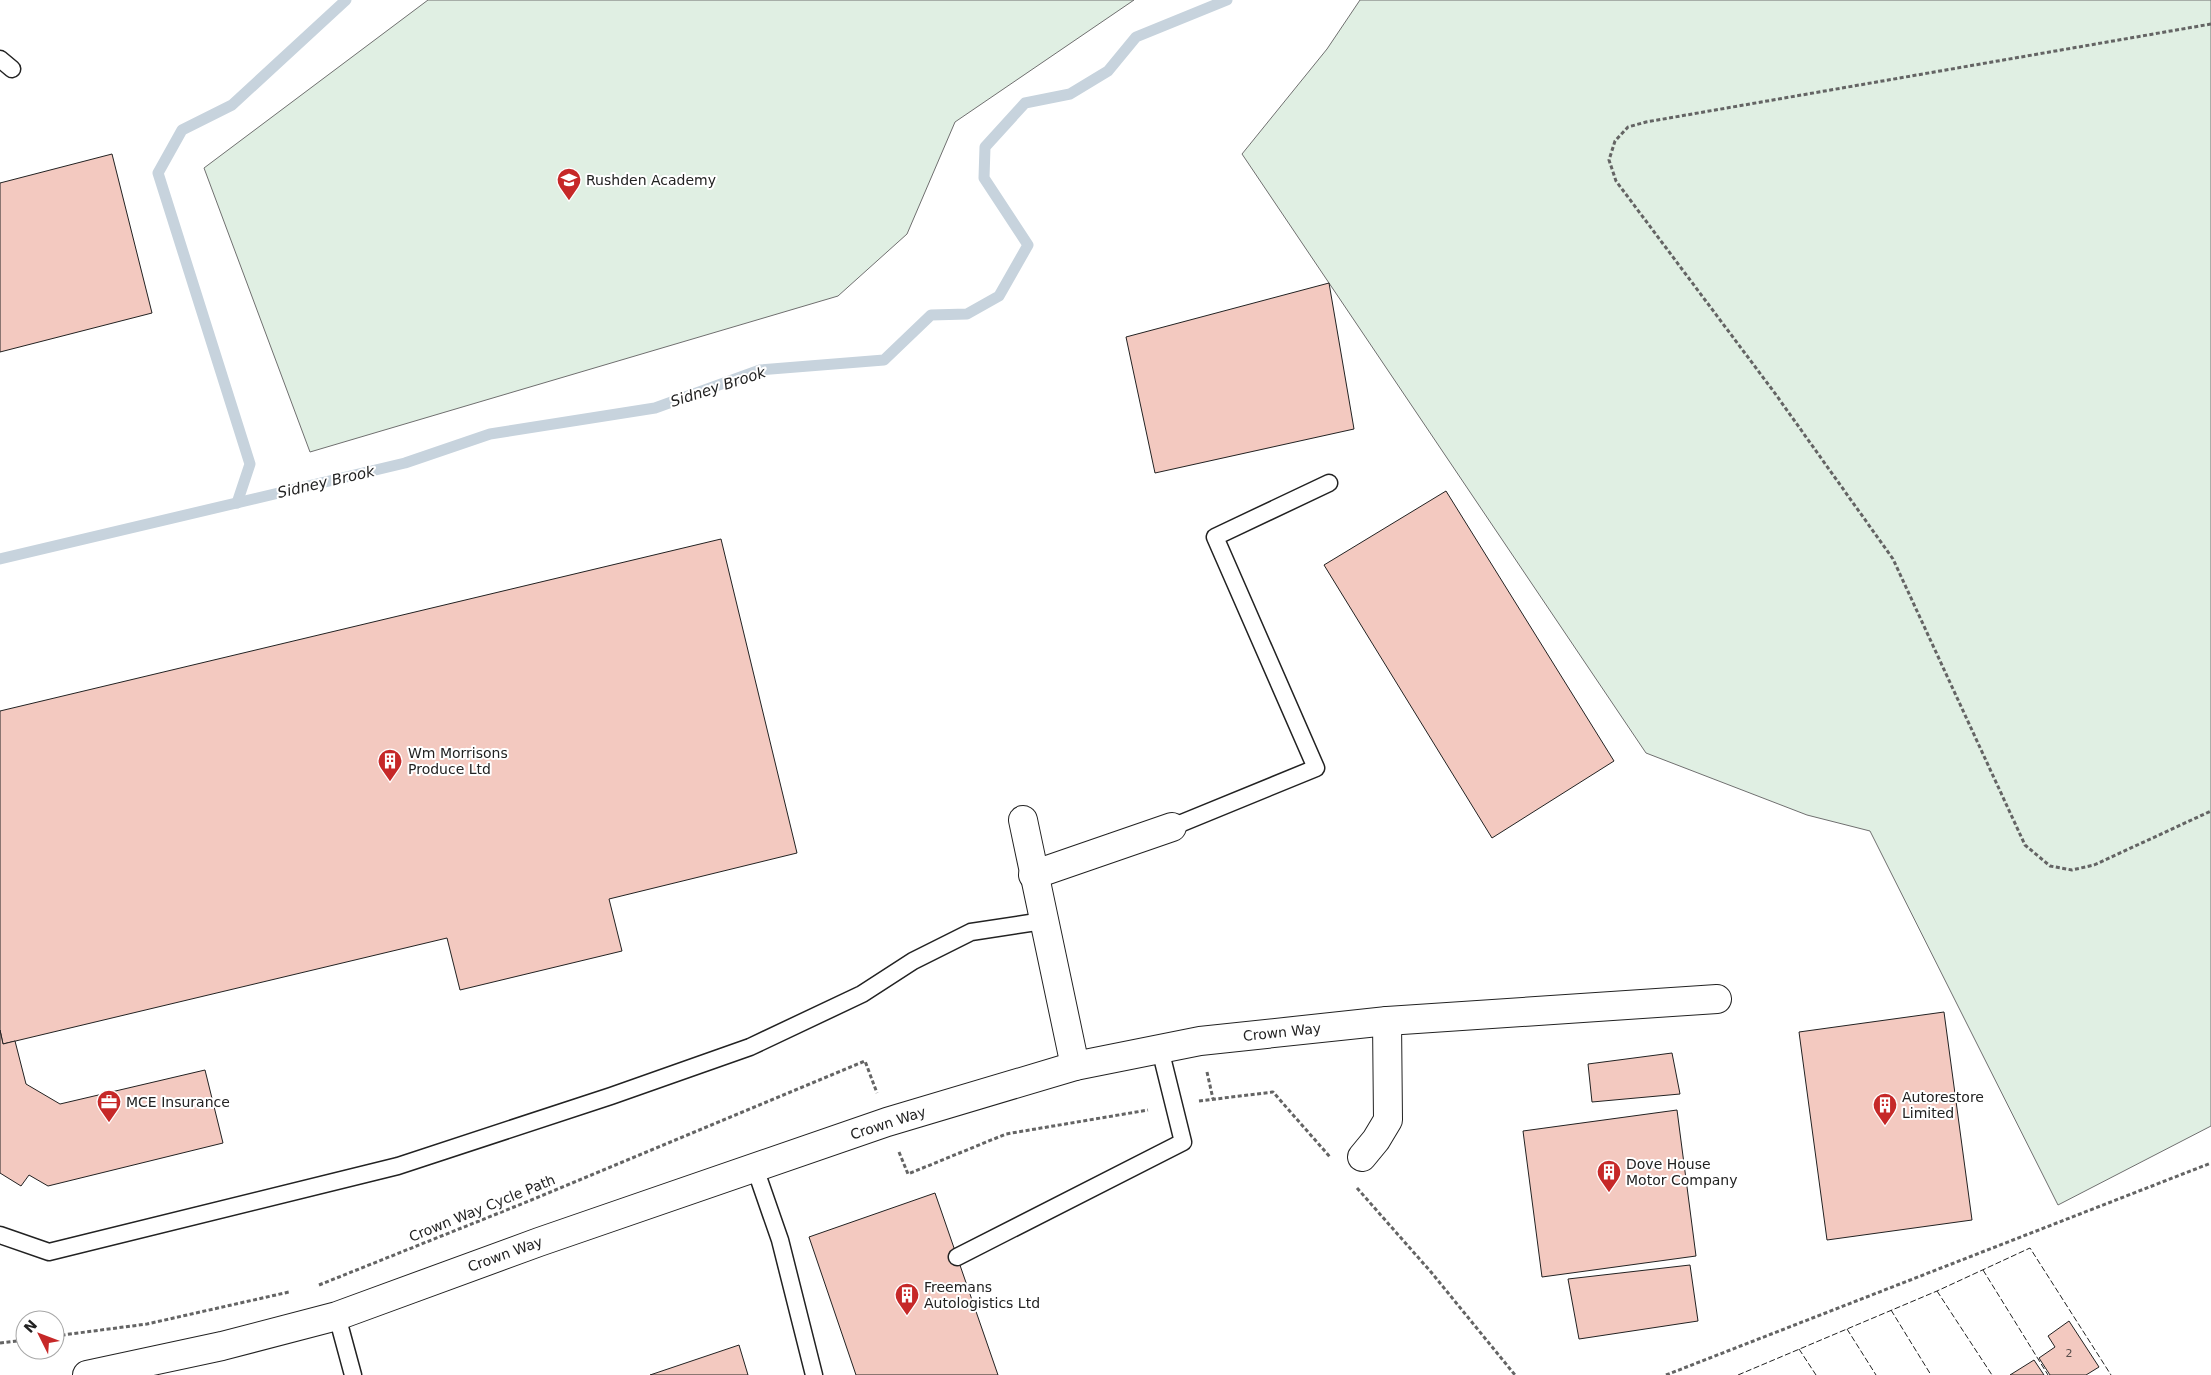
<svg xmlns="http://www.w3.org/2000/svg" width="2211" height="1375" font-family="'DejaVu Sans',sans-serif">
  <rect width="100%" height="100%" fill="#fff"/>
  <g fill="#e0efe3" stroke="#6f6f6f">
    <path d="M428,0H1134L955,122L907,234L838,296L310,452L204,168Z"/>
    <path d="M1360,0H2211V1126L2058,1205L1870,831L1807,815L1646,753L1242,154L1327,49Z"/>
  </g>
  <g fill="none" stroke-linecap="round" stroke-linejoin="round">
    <g stroke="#c7d3dd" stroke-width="11">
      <path d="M237,503L250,464L158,173L182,130L232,105L346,0"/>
      <path d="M0,559L405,463L490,434L655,408L760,370L884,360L931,315L967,314L999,296L1028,245L984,178L985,147L1025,103L1070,94L1108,71L1136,37L1227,0"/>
    </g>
  </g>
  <g fill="#f3c9c0" stroke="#222">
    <path d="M112,154L152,313L0,352V183Z"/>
    <path d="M1329,283L1354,429L1155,473L1126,337Z"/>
    <path d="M1446,491L1614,761L1492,838L1324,565Z"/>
    <path d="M721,539L797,853L609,899L622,951L460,990L447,938L3,1044L0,1030V711Z"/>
    <path d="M1944,1012L1972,1220L1827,1240L1799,1032Z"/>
    <path d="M0,1030L3,1044L15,1041L26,1084L60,1104L205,1070L223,1143L48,1186L29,1175L21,1186L0,1173Z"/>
    <path d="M1672,1053L1680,1094L1592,1102L1588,1064Z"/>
    <path d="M1677,1110L1696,1256L1542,1277L1523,1131Z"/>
    <path d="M935,1193L998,1375H856L809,1237Z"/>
    <path d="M1690,1265L1698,1321L1579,1339L1568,1279Z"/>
    <path d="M2069,1321L2099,1367L2086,1375H2050L2039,1358L2055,1347L2048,1336Z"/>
    <path d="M739,1345L748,1375H650Z"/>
    <path d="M2034,1360L2044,1375H2010Z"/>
  </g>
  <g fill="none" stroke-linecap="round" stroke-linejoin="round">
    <defs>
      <g id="lane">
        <path d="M0,59L12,69"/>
        <path d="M1172,827L1316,768L1215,537L1329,483"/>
        <path d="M755,1168L780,1240L814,1375"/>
        <path d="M0,1235L49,1252L398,1166L611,1096L750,1047L862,994L913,961L971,932L1043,921"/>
        <path d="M957,1257L1183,1142L1160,1049"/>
        <path d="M337,1316L353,1375"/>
      </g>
      <g id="street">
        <path d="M1023,820L1075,1066"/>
        <path d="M1033,875L1172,827"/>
        <path d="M1362,1157L1376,1140L1388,1120L1387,1021"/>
        <path d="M87,1375L222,1346L337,1316L539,1242L887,1122L1075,1066L1200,1041L1387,1021L1717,999"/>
      </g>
    </defs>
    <use href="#lane" stroke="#222" stroke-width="19"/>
    <use href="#street" stroke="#222" stroke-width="30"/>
    <g stroke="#646464" stroke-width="3" stroke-dasharray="4 2.5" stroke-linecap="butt">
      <path d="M2211,24L1646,122L1628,127L1615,141L1609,160L1616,181L1774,392L1893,559L2025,845L2050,866L2072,870L2094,865L2211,811"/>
      <path d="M1207,1072L1213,1099"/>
      <path d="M1199,1101L1273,1092L1330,1157"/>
      <path d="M899,1152L908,1174L1006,1134L1148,1110"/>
      <path d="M1357,1188L1431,1272L1515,1375"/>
      <path d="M319,1285L529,1201L865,1061L877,1093"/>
      <path d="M55,1336L147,1324L289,1292"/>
      <path d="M0,1343L25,1340"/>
      <path d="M1666,1375L2211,1163"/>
    </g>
    <use href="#lane" stroke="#fff" stroke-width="16"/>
    <use href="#street" stroke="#fff" stroke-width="28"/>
    <g stroke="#222" stroke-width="1" stroke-dasharray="6 2.5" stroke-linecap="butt">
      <path d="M1983,1270L2048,1375"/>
      <path d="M1937,1291L1992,1375"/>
      <path d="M1891,1310L1931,1375"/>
      <path d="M1847,1329L1876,1375"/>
      <path d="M1799,1349L1816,1375"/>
      <path d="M1738,1375L1937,1291L2030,1248L2111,1375"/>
    </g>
  </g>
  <defs>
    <symbol id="school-pin" viewBox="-11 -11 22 30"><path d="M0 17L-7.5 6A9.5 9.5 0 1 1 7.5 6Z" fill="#c62828" stroke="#fff"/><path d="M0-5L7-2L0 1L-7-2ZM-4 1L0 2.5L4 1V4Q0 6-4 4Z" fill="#fff"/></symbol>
    <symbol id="building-pin" viewBox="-11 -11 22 30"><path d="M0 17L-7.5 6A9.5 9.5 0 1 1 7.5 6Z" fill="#c62828" stroke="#fff"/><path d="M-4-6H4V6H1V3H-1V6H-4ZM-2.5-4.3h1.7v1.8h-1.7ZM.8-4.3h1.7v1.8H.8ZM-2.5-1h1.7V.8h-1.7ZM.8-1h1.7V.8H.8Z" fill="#fff"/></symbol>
    <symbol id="office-pin" viewBox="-11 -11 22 30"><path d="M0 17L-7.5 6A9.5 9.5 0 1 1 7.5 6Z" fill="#c62828" stroke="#fff"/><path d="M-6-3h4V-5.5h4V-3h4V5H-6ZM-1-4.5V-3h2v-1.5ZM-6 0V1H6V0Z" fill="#fff"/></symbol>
  </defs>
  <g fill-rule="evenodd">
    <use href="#school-pin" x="555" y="166" width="28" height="38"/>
    <use href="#building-pin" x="376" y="747" width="28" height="38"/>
    <use href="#office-pin" x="95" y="1088" width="28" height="38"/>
    <use href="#building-pin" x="1871" y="1091" width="28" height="38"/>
    <use href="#building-pin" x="1595" y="1158" width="28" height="38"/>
    <use href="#building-pin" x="893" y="1281" width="28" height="38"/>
  </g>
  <g text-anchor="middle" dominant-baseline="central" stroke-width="4" stroke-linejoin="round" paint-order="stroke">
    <g font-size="11" fill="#564c4a">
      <text x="2069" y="1353">2</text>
    </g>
    <g font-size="14" fill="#222" stroke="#fff" text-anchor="start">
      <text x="586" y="180">Rushden Academy</text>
      <text x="408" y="753">Wm Morrisons<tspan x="408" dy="16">Produce Ltd</tspan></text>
      <text x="1902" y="1097">Autorestore<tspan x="1902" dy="16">Limited</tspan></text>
      <text x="126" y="1102">MCE Insurance</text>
      <text x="1626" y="1164">Dove House<tspan x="1626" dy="16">Motor Company</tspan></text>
      <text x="924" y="1287">Freemans<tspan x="924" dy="16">Autologistics Ltd</tspan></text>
    </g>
    <g font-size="14" fill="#222" stroke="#fff">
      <text transform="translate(1282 1032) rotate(-6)">Crown Way</text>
      <text transform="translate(888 1123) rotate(-18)">Crown Way</text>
      <text transform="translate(482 1208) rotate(-22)">Crown Way Cycle Path</text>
      <text transform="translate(505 1254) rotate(-20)">Crown Way</text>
    </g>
    <g font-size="15" font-style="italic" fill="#222" stroke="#fff">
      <text transform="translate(718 387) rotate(-18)">Sidney Brook</text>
      <text transform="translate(326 482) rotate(-13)">Sidney Brook</text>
    </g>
  </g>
  <g transform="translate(40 1335) rotate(312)"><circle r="24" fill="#ffffff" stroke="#a7a7a7"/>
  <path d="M0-4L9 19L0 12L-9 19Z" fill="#c62828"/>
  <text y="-8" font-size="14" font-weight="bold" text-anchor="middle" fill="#222222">N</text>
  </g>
</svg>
